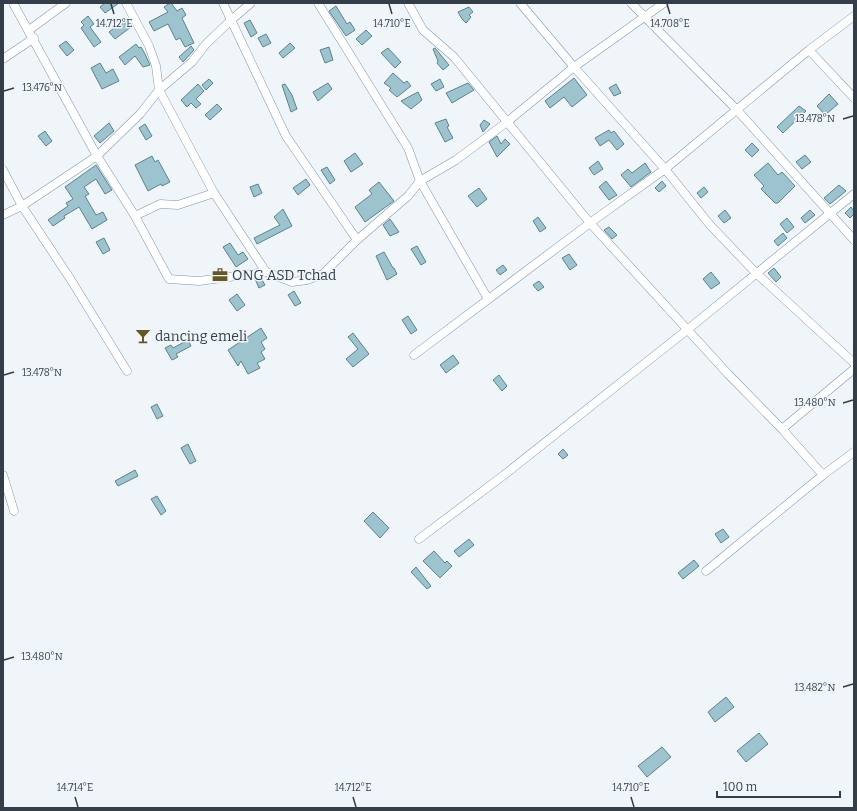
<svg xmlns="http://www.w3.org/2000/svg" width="857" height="811" font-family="Bitter,serif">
  <rect width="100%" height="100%" fill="#f0f5fa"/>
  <g fill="#9cc3ce" stroke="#5d828c">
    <path d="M105,3H119L105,13L100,7Z"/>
    <path d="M170,3H171L177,11L182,8L186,15L182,18L194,43L185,47L180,38L176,40L168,24L154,31L149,22L168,12L164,7Z"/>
    <path d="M336,6L347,24L350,22L355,30L346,36L329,11Z"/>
    <path d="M469,7L473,12L469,15L471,17L466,23L462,19L458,12Z"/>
    <path d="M88,16L94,24L90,27L101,42L94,47L81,28L84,25L81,22Z"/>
    <path d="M125,19L131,27L115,39L109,32Z"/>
    <path d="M250,20L257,33L251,37L244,23Z"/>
    <path d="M366,30L372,36L362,45L356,39Z"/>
    <path d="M266,34L271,43L263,47L258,38Z"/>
    <path d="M66,41L74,50L67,56L59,46Z"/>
    <path d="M290,43L295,48L283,58L279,53Z"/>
    <path d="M136,44L139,48L141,47L145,54L150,65L143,67L135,56L125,65L119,57Z"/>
    <path d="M191,46L194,50L183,62L179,57Z"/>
    <path d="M329,47L333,60L325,63L320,50Z"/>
    <path d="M388,48L401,62L395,68L381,53Z"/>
    <path d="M435,48L449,65L443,70L437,63L438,61L433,49Z"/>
    <path d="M100,63L106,73L113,69L119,81L102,89L91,68Z"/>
    <path d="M393,73L404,83L407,81L411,86L397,97L389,90L391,88L384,83Z"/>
    <path d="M574,78L587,95L572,107L564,97L550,108L545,101Z"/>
    <path d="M209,79L213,83L206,90L202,85Z"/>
    <path d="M440,79L444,87L436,91L431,84Z"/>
    <path d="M328,83L332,89L318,101L313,92Z"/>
    <path d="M468,83L474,90L452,103L446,93Z"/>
    <path d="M198,84L204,91L196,99L201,104L196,108L191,103L187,107L181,100Z"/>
    <path d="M285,84L292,95L297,109L291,112L282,85Z"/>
    <path d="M616,84L621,93L614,96L609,88Z"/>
    <path d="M418,92L422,100L411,109L401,101Z"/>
    <path d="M829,94L838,104L825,115L817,106Z"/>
    <path d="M217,104L222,109L210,120L205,115Z"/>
    <path d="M799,106L806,111L783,133L777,127Z"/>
    <path d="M446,119L449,126L447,127L453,138L445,142L435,123Z"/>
    <path d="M484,120L490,124L483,132L480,125Z"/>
    <path d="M109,123L114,131L100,143L94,136Z"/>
    <path d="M145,124L152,136L146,140L139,128Z"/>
    <path d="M609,130L611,133L614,131L624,144L617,150L609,140L600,146L595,138Z"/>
    <path d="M45,131L52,141L46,146L38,136Z"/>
    <path d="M497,136L501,144L505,139L510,144L497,157L489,142Z"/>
    <path d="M752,143L759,150L752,157L745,150Z"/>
    <path d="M355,153L363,164L351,172L344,161Z"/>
    <path d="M805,155L811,162L802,169L796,162Z"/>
    <path d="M152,156L155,162L158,160L170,182L162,186L161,184L148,191L135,165Z"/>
    <path d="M598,161L603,169L594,175L589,168Z"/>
    <path d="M645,163L651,172L631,187L621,175L628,169L632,173Z"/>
    <path d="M768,163L778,175L782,172L795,186L778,203H775L761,189L764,186L754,175Z"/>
    <path d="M96,165L112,190L105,194L96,179L84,187L89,194L85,196L96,215L103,212L107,220L92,229L79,207L64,216L65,218L53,226L48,220L68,206L66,203L73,199L65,187Z"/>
    <path d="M327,167L335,180L330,184L321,170Z"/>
    <path d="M306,179L310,185L298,195L293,188Z"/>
    <path d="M606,181L617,195L609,200L599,187Z"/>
    <path d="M662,181L666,186L659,192L655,188Z"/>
    <path d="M379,182L394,201L365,222L355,207L372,194L369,190Z"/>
    <path d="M258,184L262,193L254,197L250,187Z"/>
    <path d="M839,185L846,191L830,204L824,198Z"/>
    <path d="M704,187L708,192L701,198L697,193Z"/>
    <path d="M479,188L487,199L477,207L468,196Z"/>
    <path d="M851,207L854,211V214L850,218L845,213Z"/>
    <path d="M283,209L292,226L257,244L254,238L280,225L274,217Z"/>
    <path d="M725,210L731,218L724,223L718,216Z"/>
    <path d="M810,210L815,215L805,223L801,218Z"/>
    <path d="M538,217L546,228L540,232L533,221Z"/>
    <path d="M787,218L794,227L787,233L780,224Z"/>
    <path d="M390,219L399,232L390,236L383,225Z"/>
    <path d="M609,227L617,235L612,239L604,230Z"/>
    <path d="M783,233L787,238L778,246L774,241Z"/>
    <path d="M104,238L110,250L103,254L96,242Z"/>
    <path d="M230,243L238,255L243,252L248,259L236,267L223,247Z"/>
    <path d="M417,246L426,262L421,265L411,249Z"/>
    <path d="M384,252L393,268H394L397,274L387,280L376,256Z"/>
    <path d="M569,254L577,265L570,270L562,258Z"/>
    <path d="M503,265L507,270L500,275L496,270Z"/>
    <path d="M774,268L781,277L776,282L768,273Z"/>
    <path d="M711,272L720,283L711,289L703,279Z"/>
    <path d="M261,278L265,285L259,288L255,279Z"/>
    <path d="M539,281L544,287L538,291L533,285Z"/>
    <path d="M294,291L301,303L295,306L288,295Z"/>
    <path d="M237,294L245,305L237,311L229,300Z"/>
    <path d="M408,316L417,330L411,334L402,320Z"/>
    <path d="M261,328L267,338L261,342L265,349L261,352L265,359L257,363L260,368L248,374L241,361L238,366L228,350Z"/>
    <path d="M353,333L369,354L353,367L346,359L358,349L348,337Z"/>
    <path d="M188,340L191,346L176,354L178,357L172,360L165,348L171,345L173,348Z"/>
    <path d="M453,355L459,363L446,373L440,365Z"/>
    <path d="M499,375L507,386L502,391L493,380Z"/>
    <path d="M157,404L163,416L157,419L151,407Z"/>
    <path d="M188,444L196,461L190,464L181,448Z"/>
    <path d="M563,449L568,455L563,459L558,454Z"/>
    <path d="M135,470L138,476L118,486L115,481Z"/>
    <path d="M157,496L166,511L161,515L151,499Z"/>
    <path d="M373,512L389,528L380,538L364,521Z"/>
    <path d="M723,529L729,537L721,543L715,534Z"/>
    <path d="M469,539L474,545L459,557L454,551Z"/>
    <path d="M434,551L445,563L447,561L452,566L440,578L423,561Z"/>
    <path d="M694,560L699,566L683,579L678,573Z"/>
    <path d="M416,567L431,586L427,589L411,572Z"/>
    <path d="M726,697L734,707L715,722L708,712Z"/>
    <path d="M759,733L768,744L746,762L737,751Z"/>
    <path d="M662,747L671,757L647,777L638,766Z"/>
  </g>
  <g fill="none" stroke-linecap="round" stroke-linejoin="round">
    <defs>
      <g id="minor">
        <path d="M13,3L97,156L135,216L169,279L199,281L266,272L292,282L307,280L323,274L357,240L408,196L420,181L456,160L507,122L574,67L664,3"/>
        <path d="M126,3L149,46L156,66L159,90L214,193L266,272"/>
        <path d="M223,3L286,136L357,240"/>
        <path d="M318,3L408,148L420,181L488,299"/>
        <path d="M408,3L423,30L454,57L590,223L728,374L782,429L823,475"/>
        <path d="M520,3L574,67L665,169L710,225L756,273L854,363"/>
        <path d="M631,3L737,110L854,240"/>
        <path d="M29,30L66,3"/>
        <path d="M809,50L854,98"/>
        <path d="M3,59L34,38"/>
        <path d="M3,170L22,206L71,280L127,371"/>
        <path d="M3,215L22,206L97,156L140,114L159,90L192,62L206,44L230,21L251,3"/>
        <path d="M135,216L160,204L178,205L214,193"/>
        <path d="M414,355L590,223L665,169L809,50L854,16"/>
        <path d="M782,429L854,369"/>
        <path d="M3,475L14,511"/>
        <path d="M419,539L504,475L687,330L854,194"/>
        <path d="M706,571L823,475L854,452"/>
      </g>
    </defs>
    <use href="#minor" stroke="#7f96ae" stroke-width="9"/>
    <use href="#minor" stroke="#fff" stroke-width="8"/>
  </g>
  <path fill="none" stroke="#343e48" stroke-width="1.5" d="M111,4L114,14M389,4L392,14M667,4L670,14M4,91L14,88M843,119L853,116M4,375L14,372M843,403L853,400M4,660L14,657M843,687L853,684M75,797L78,807M353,797L356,807M631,797L634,807"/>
  <defs>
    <symbol id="office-bare" viewBox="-9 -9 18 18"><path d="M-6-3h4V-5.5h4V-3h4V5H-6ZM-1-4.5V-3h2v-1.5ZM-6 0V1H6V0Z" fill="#665825" stroke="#f0f5fa" stroke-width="2.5" paint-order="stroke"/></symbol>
    <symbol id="bar-bare" viewBox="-9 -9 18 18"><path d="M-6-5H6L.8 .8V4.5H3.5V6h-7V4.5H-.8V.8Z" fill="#665825" stroke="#f0f5fa" stroke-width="2.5" paint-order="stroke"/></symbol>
  </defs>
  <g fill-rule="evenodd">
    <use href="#office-bare" x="209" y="264" width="22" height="22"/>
    <use href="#bar-bare" x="132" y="325" width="22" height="22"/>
  </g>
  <g text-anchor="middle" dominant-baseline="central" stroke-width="3" stroke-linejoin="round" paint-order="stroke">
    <g font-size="14" fill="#343e48" stroke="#f0f5fa" text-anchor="start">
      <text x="232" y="275">ONG ASD Tchad</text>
      <text x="155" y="336">dancing emeli</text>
    </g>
  </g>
  <g font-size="10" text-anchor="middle" fill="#343e48" stroke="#f0f5fa" stroke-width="3" stroke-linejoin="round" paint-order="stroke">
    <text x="114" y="27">14.712°E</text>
    <text x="392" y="27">14.710°E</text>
    <text x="670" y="27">14.708°E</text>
    <text x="42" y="91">13.476°N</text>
    <text x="815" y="122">13.478°N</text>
    <text x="42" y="376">13.478°N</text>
    <text x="815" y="406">13.480°N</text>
    <text x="42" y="660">13.480°N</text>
    <text x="815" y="691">13.482°N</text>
    <text x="75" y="791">14.714°E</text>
    <text x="353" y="791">14.712°E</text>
    <text x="631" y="791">14.710°E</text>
  </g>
  <rect width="857" height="811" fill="none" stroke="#343e48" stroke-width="8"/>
  <path d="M717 791v6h123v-6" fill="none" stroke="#343e48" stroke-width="2"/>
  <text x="723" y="791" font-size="12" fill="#343e48" stroke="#f0f5fa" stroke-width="3" paint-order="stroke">100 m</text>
</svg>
